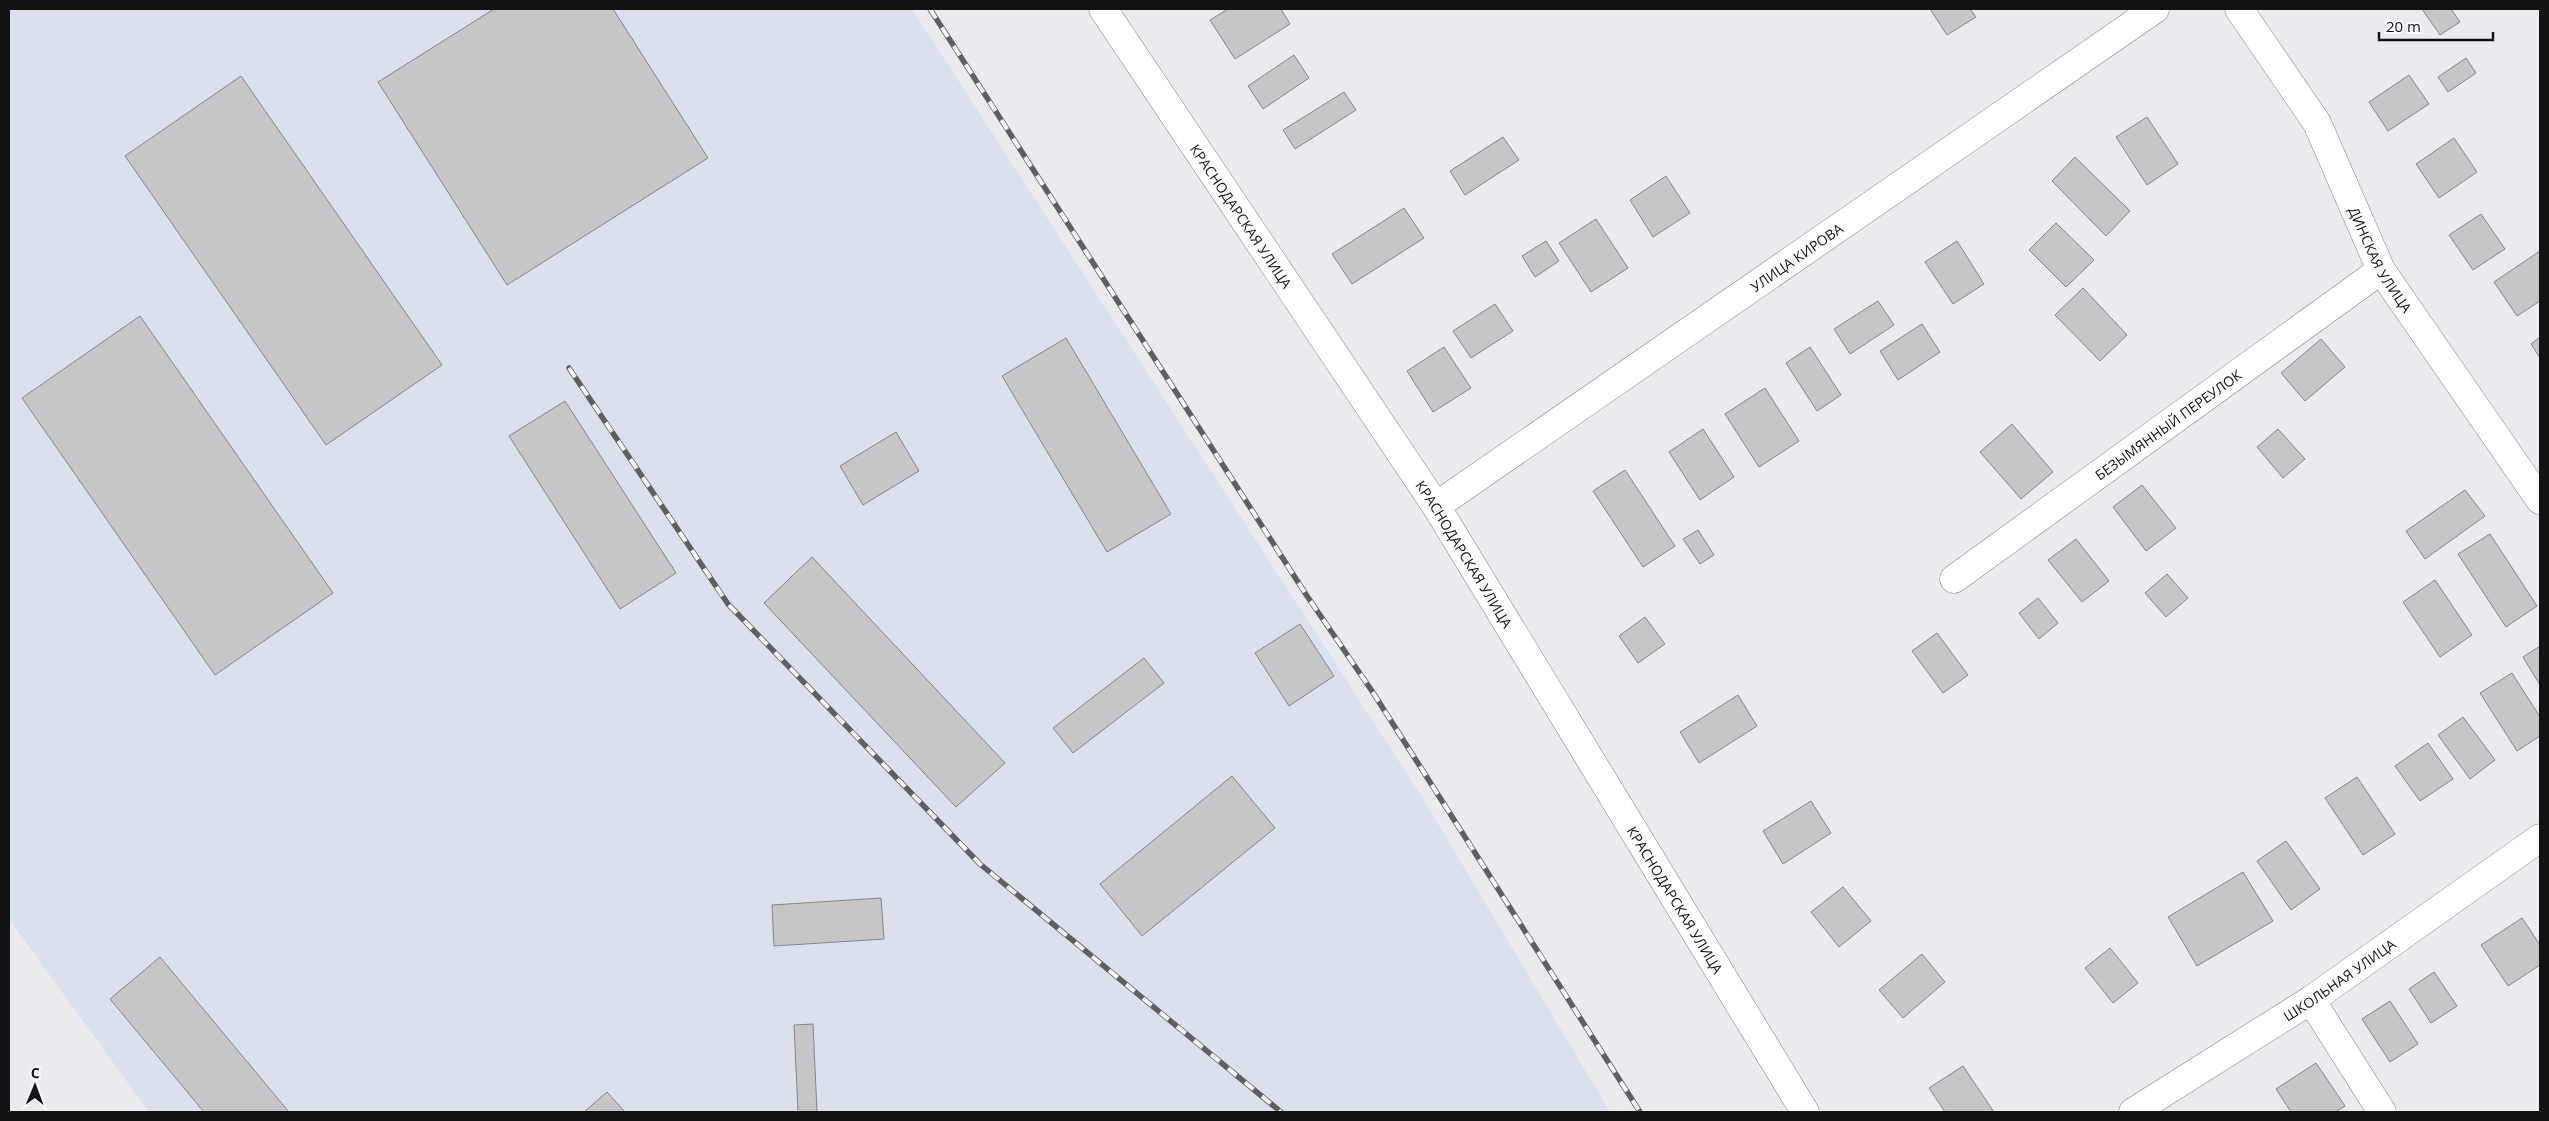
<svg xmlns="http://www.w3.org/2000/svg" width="2549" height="1121" font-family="'Open Sans',sans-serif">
  <rect width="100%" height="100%" fill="#e9ebee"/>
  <path fill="#dae1ea" d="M9,9H912L1422,797L1610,1112H149L9,919Z"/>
  <g fill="#c4c6c8" stroke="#838588">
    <path d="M494,9H613L708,158L507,285L378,82Z"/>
    <path d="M1228,9H1281L1290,24L1235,59L1210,20Z"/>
    <path d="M1930,9H1970L1976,17L1947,35Z"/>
    <path d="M2422,9H2451L2460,22L2440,35Z"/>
    <path d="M1294,55L1309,78L1263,109L1248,86Z"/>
    <path d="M2466,58L2476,73L2448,92L2438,77Z"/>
    <path d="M2409,75L2429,104L2388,131L2369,102Z"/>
    <path d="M241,76L442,365L326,445L125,156Z"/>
    <path d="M1344,92L1356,110L1295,149L1283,130Z"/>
    <path d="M2147,117L2178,164L2147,185L2116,137Z"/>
    <path d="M1503,137L1519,160L1465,195L1450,171Z"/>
    <path d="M2454,138L2477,172L2439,198L2416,164Z"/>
    <path d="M2075,157L2130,211L2106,236L2052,181Z"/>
    <path d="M1666,176L1690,213L1653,237L1630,200Z"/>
    <path d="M1404,208L1424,238L1352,284L1332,254Z"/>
    <path d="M2481,214L2505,249L2473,270L2449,235Z"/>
    <path d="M1596,219L1628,268L1591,292L1559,243Z"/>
    <path d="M2056,223L2094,260L2066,287L2029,250Z"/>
    <path d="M1546,241L1559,261L1535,277L1522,256Z"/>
    <path d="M1957,241L1984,284L1953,304L1925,262Z"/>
    <path d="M2540,251V301L2517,316L2494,282Z"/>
    <path d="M2083,288L2127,335L2100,361L2055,315Z"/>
    <path d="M1878,301L1894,325L1850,354L1834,329Z"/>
    <path d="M1495,304L1513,331L1471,358L1453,331Z"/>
    <path d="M140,316L333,593L215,675L22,398Z"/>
    <path d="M1922,324L1940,352L1898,380L1880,351Z"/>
    <path d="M2540,337V358L2531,344Z"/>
    <path d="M1066,338L1171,514L1107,552L1002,376Z"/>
    <path d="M2321,339L2345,367L2305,401L2281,373Z"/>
    <path d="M1444,347L1471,388L1433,412L1407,371Z"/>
    <path d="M1810,347L1841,395L1817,411L1786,363Z"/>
    <path d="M1765,388L1799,441L1759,467L1725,414Z"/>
    <path d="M565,401L676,573L620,609L509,436Z"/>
    <path d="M2012,424L2053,472L2021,499L1980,452Z"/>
    <path d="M1703,429L1734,477L1700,500L1669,452Z"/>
    <path d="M2278,429L2305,459L2283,478L2257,447Z"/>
    <path d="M896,432L919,471L863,505L840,466Z"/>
    <path d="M1625,470L1675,546L1643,567L1593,491Z"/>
    <path d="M2142,485L2176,528L2146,551L2113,507Z"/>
    <path d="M2465,490L2485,516L2425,559L2406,531Z"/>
    <path d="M1698,530L1714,555L1700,564L1683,539Z"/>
    <path d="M2490,534L2537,606L2506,627L2458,554Z"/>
    <path d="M2076,539L2109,581L2082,602L2048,560Z"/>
    <path d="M812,557L1005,763L956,807L764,603Z"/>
    <path d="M2167,574L2188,598L2166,617L2145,593Z"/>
    <path d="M2435,580L2472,635L2440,657L2403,602Z"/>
    <path d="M2038,598L2058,623L2039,639L2019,613Z"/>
    <path d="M1645,617L1665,644L1638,663L1619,636Z"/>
    <path d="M1300,624L1334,676L1289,706L1255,653Z"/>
    <path d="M1937,633L1968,675L1943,693L1912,651Z"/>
    <path d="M2540,646V685L2523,657Z"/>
    <path d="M1144,658L1164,683L1073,753L1053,728Z"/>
    <path d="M2512,673L2540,717V736L2517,751L2480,693Z"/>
    <path d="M1738,695L1757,726L1699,763L1680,732Z"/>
    <path d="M2463,717L2495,760L2470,779L2438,735Z"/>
    <path d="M2428,743L2453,779L2420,801L2395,766Z"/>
    <path d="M1232,776L1275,828L1142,936L1100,884Z"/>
    <path d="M2357,777L2395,834L2363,855L2325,798Z"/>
    <path d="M1811,801L1831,833L1783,864L1763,831Z"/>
    <path d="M2286,841L2320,889L2291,910L2257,861Z"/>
    <path d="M2243,872L2273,921L2197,966L2168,917Z"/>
    <path d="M1843,887L1871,921L1839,947L1811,912Z"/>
    <path d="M881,898L884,939L774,946L772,905Z"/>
    <path d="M2522,918L2540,945V965L2508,986L2481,945Z"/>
    <path d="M2110,948L2138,983L2113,1003L2085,968Z"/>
    <path d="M1922,954L1945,982L1903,1018L1879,990Z"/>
    <path d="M160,957L289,1112H204L110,999Z"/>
    <path d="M2434,972L2457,1006L2431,1023L2409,989Z"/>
    <path d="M2390,1001L2418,1044L2390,1062L2362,1019Z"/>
    <path d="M813,1024L817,1112H798L794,1025Z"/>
    <path d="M2316,1063L2345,1106L2335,1112H2291L2276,1089Z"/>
    <path d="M1963,1066L1994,1112H1945L1929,1088Z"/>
    <path d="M607,1092L625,1112H584Z"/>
  </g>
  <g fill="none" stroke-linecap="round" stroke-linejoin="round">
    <defs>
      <g id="minor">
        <path id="s1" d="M1103,9L1436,506L1805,1112"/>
        <path id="s2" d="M2239,9L2317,123L2381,270L2540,500"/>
        <path id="s3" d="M1436,506L2155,9"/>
        <path id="s4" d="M1954,579L2381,270"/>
        <path d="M2311,1000L2382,1112"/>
        <path id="s5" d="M2133,1112L2311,1000L2540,838"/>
      </g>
    </defs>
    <use href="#minor" stroke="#818386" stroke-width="29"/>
    <use href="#minor" stroke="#fff" stroke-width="28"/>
    <defs>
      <g id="rail">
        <path d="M930,9L1307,596L1372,691L1640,1112"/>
        <path d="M569,368L728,604L980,864L1281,1112"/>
      </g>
    </defs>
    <use href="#rail" stroke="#5d5f60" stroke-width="5.5"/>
    <use href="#rail" stroke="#f6f8fb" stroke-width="4" stroke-dasharray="11" stroke-linecap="butt"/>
  </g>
  <g text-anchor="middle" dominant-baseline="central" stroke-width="5" stroke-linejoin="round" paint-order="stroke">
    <g font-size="14" fill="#111213" stroke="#f6f8fb">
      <text stroke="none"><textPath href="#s1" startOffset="249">КРАСНОДАРСКАЯ УЛИЦА</textPath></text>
      <text stroke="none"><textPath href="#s3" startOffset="438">УЛИЦА КИРОВА</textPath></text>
      <text stroke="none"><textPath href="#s2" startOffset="289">ДИНСКАЯ УЛИЦА</textPath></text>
      <text stroke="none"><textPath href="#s4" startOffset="264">БЕЗЫМЯННЫЙ ПЕРЕУЛОК</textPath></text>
      <text stroke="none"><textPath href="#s1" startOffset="654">КРАСНОДАРСКАЯ УЛИЦА</textPath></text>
      <text stroke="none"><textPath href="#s1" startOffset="1059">КРАСНОДАРСКАЯ УЛИЦА</textPath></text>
      <text stroke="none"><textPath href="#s5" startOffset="245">ШКОЛЬНАЯ УЛИЦА</textPath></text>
    </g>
  </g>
  <rect width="2549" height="1121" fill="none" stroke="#111213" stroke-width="20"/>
  <g transform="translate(35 1086) rotate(1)" stroke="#f6f8fb" stroke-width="4" paint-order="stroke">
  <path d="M0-4L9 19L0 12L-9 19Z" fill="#111213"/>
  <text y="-8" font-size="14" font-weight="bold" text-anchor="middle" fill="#111213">С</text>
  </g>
  <path d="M2379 32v8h114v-8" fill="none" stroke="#111213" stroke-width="2.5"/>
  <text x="2386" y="32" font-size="15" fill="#111213" stroke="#f6f8fb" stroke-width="4" paint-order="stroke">20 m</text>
</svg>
